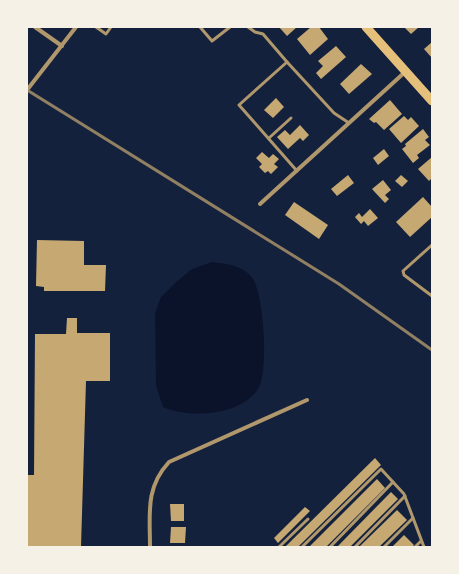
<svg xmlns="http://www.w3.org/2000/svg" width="459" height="574" font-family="Karla,sans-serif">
  <rect width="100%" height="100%" fill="#14213d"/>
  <path fill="#0b132b" d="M212,262C226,264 244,265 253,279C264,296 269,372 258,389C241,416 189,419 163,407L156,386L155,313L161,297L175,283L192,269Z"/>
  <g fill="#c6a872">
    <path d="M279,27H297L287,36Z"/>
    <path d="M311,27H319L328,39L310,55L297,39Z"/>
    <path d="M404,27H419L411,34Z"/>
    <path d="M432,42V58L424,49Z"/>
    <path d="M336,46L346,57L321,79L316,73L323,66L318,61Z"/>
    <path d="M361,64L372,74L349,94L340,84Z"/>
    <path d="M276,98L284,107L273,118L264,110Z"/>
    <path d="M390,100L402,114L384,130L376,122L374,123L369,119Z"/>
    <path d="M404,116L408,120L411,117L419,126L401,143L389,129Z"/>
    <path d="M300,125L309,135L303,141L300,138L288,149L277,137L285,130L290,135Z"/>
    <path d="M423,129L429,137L425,140L430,145L417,155L419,158L413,163L402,149L406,146L405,144Z"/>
    <path d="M384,149L389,156L378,165L373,158Z"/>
    <path d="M262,152L269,158L273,154L279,159L274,164L278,167L271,174L268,171L265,173L259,167L262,164L256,158Z"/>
    <path d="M432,157V178L429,181L418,169Z"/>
    <path d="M348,175L354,183L337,196L331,189Z"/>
    <path d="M401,175L408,181L402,187L395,181Z"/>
    <path d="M383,180L391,190L385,195L389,199L385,203L372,189Z"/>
    <path d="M423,197L432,207V217L410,237L396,222Z"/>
    <path d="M294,202L328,225L319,239L285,215Z"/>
    <path d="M370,209L378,218L368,226L364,221L361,224L355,217L359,213L362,217Z"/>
    <path d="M37,240L84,241V265H106L105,291H44V287L36,286Z"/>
    <path d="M67,318H77V333H110V381H86L81,547H27V475H34L35,334H66Z"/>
    <path d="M375,458L381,465L298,547H285Z"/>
    <path d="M377,479L385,488L326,547H309Z"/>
    <path d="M391,492L398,499L350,547H337Z"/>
    <path d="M170,504H184V521H171Z"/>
    <path d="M305,507L310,511L278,543L274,538Z"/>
    <path d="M397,510L407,520L379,547H359Z"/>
    <path d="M171,527H186L185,543H170Z"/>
    <path d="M404,535L414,545L412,547H392Z"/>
  </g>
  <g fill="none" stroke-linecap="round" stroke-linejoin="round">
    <g stroke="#b1986c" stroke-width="3">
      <path d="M96,27L106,34L111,27"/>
      <path d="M200,27L212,41L230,27"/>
      <path d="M248,27L255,32L263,34L287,62"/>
      <path d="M269,138L291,118"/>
      <path d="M297,171L239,105L287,62L334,113L349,123"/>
      <path d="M432,245L403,271L404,275L432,296"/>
      <path d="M279,547L308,519"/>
      <path d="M302,547L381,469L404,494L424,547"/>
      <path d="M330,547L393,482"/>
      <path d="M355,547L405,496"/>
      <path d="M384,547L413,518"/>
      <path d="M415,547L421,541"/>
    </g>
    <g stroke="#b1986c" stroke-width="4">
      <path d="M35,27L62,46"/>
      <path d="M27,90L76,27"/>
      <path d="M260,204L405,72"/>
      <path d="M150,547C150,514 145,488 169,462L307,400"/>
    </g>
    <path stroke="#e5c07b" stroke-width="9" d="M366,27L432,101"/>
    <path stroke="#918062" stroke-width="3" d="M27,90L339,284L432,350"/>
  </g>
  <rect width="459" height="574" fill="none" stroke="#f6f1e7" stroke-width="56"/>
</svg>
